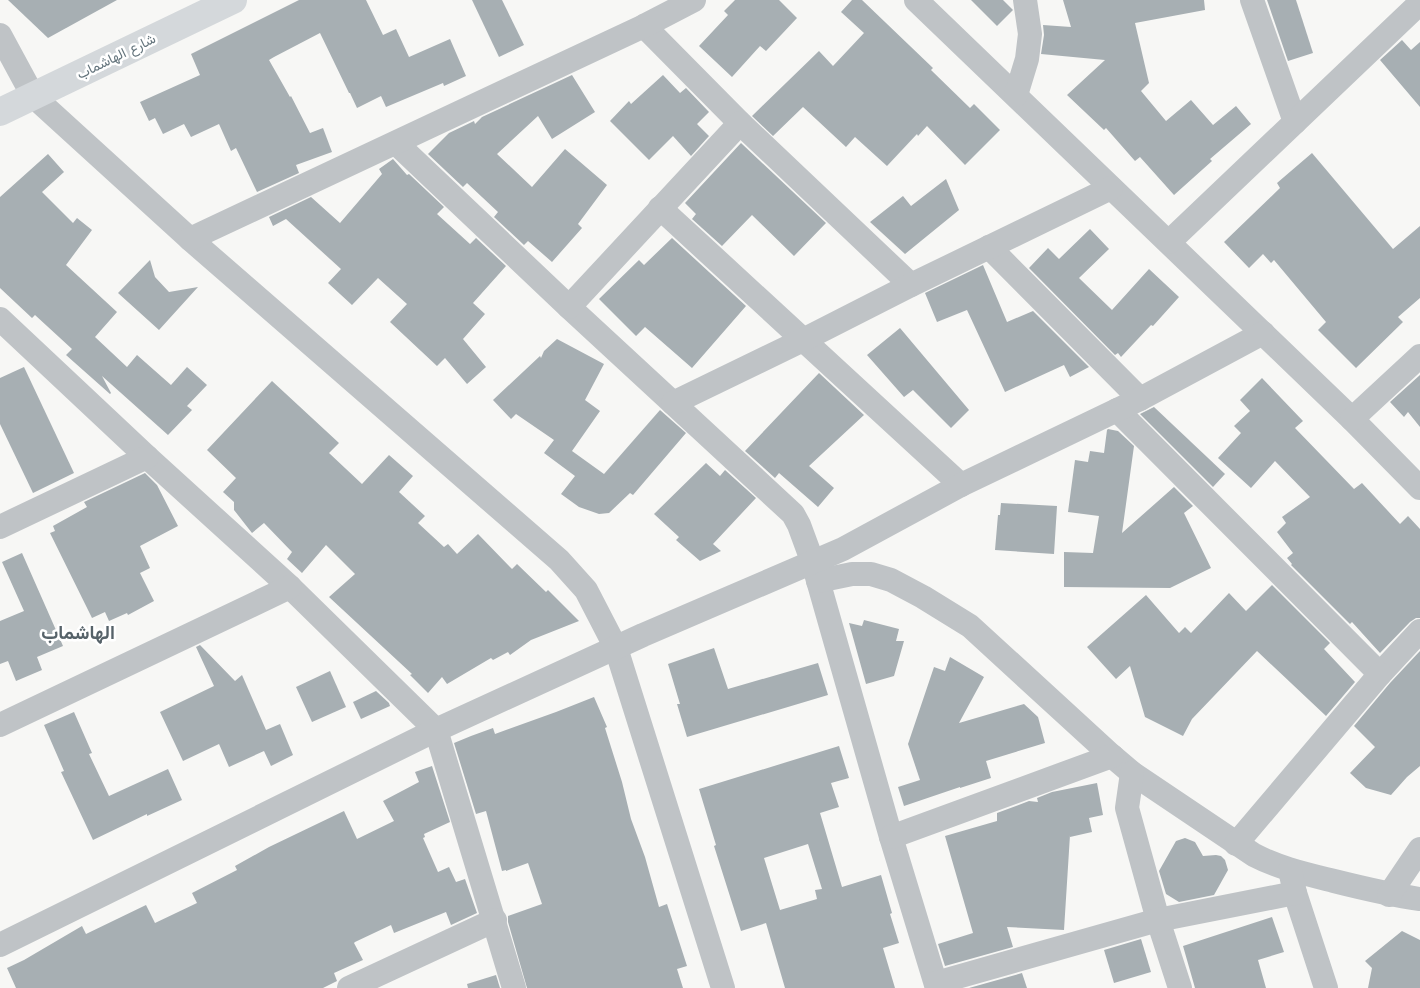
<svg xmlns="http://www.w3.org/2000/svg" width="1420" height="988" font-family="'Work Sans',Vazirmatn,sans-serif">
  <rect width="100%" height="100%" fill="#f7f7f5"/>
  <g fill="#a7afb3" fill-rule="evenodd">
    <path d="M8,0H117L48,38Z"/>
    <path d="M299,0H366L383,35L396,29L409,57L450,39L466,76L444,86L443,83L386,107L381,96L357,108L350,93H349L320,33L274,57L269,60L290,97L291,96L310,133L323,128L332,152L296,165L299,173L257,192L236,148L231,151L219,124L191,137L184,124L163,134L155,118L149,121L140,102L200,75L191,54Z"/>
    <path d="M472,0H502L524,45L499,57Z"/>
    <path d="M735,0H779L797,18L766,51L760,46L732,77L699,46L728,15L724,11Z"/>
    <path d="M852,0H862L933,68L931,70L970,108L974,104L1000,130L965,165L927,126L918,136L917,134L887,166L855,137L846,147L803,107L773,136L752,116L819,51L833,66L864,33L841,12Z"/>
    <path d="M971,0H1003L1013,10L997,26Z"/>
    <path d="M1063,0H1204L1205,10L1135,23L1149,83L1141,91L1166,121L1191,100L1213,125L1236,106L1251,124L1210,159L1212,161L1174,195L1140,157L1135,161L1106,128L1104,130L1067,95L1105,60L1041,54L1044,35L1043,25L1071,27Z"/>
    <path d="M1267,0H1296L1313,53L1288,61Z"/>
    <path d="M1402,40L1411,50L1420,42V107L1380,60Z"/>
    <path d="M572,75L595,112L552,139L538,116L497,154L532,187L565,149L607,185L578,224L582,228L552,262L528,241L524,245L494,217L498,212L467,183L463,187L428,154L449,133L474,121L475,124L482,117Z"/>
    <path d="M663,75L680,93L686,88L709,112L697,124L709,136L691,156L673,136L649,160L610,121L629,101L631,104Z"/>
    <path d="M741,143L826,223L794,256L752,215L722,246L692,219L696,214L685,203Z"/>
    <path d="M1312,153L1393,249L1420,226V298L1398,317L1403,322L1356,368L1318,330L1326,322L1274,260L1271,263L1263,254L1249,268L1224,242L1280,188L1277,183Z"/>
    <path d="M48,154L64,172L42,192L73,223L77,218L92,230L66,265L117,312L95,337L127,367L137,355L171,385L187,367L207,385L187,406L192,410L168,435L102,376L111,393L110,394L66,355L72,349L35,315L32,318L0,288V197Z"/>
    <path d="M393,159L407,175L409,174L444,207L437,214L470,244L476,238L506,266L473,303L485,314L463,339L486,367L467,384L445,358L437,366L390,322L407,304L378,278L352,305L328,283L341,269L286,219L273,226L269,217L311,197L340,223L382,174L379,169Z"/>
    <path d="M946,179L959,210L905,254L870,222L903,196L911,206Z"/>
    <path d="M1090,229L1109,249L1079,278L1112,310L1149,269L1179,297L1153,326L1151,325L1121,357L1118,353L1115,355L1029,268L1048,248L1059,259Z"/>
    <path d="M672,238L746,306L692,368L645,327L636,336L599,299L639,260L644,265Z"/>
    <path d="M150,260L155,277L169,292L198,287L159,330L118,293Z"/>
    <path d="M983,265L1007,322L1033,311L1089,367L1070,377L1064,365L1005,392L967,310L937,322L925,293Z"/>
    <path d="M900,328L969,410L951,428L913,390L904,397L867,355Z"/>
    <path d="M557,339L604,364L585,400L600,411L572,451L604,474L660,410L686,433L633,495L630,493L609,513L599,514L579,507L561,494L575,476L544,453L554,440L516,414L511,419L493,400L540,356L541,358L544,351Z"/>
    <path d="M24,367L74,473L33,493L0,424V378Z"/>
    <path d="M819,373L864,415L809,466L834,488L818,507L779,473L775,478L745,451Z"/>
    <path d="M1420,375V427L1408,412L1404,417L1390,402Z"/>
    <path d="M1262,378L1303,421L1295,428L1354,489L1362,483L1400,524L1408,516L1420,529V618H1416L1410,622L1380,653L1352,622L1350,624L1291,565L1292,564L1287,558L1293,553L1277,532L1286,523L1282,517L1310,497L1275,461L1251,488L1218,458L1241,433L1234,426L1250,411L1240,400Z"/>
    <path d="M272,381L339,443L329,453L362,484L389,455L413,476L399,492L425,516L418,523L444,547L448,544L457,554L478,534L512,569L517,564L546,592L548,590L579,621L531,640L510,655L508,652L493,660L491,658L447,684L442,677L428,693L410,675L412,674L329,597L355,574L326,545L302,573L287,559L292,552L264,523L252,533L234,510V502L223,492L236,478L207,450Z"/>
    <path d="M1154,407L1225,474L1213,487L1140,414Z"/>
    <path d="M1108,429L1118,431L1134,446L1122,533L1174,487L1193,506L1184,513L1211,568L1170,588L1064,587V552L1093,553L1099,516L1068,512L1075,460L1088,462L1090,451L1104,453L1107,430Z"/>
    <path d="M706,463L720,476L725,470L756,498L713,544L721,551L700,561L676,540L679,537L654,514Z"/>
    <path d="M145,473L157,485L178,526L140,546L150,568L140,573L154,601L128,615L127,613L109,621L105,612L92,618L50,533L55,531L53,526L87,507L84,502Z"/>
    <path d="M1001,503L1057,506L1054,554L995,550L998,515H1000Z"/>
    <path d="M22,553L63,646L37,657L42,670L16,681L8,661L0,664V621L24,611L2,562Z"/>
    <path d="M1272,585L1330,643L1324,649L1355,682L1326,716L1257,651L1192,719L1183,736L1145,717L1130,666L1116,679L1087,647L1146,595L1179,633L1185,627L1191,633L1229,593L1246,611Z"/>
    <path d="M864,620L899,629L896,641H904L894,676L866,684L849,623L862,626Z"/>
    <path d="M200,645L235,681L242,675L266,730L280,724L293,755L271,766L264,751L229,767L219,744L183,761L160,712L214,686L196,647Z"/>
    <path d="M714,648L728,689L818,663L828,695L687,737L677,704H680L668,664Z"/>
    <path d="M1420,651V766L1407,777L1391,795L1366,788L1350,773L1375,747L1354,726L1390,683Z"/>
    <path d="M950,657L984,677L959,723L1024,704L1038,717L1045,743L986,761L991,778L960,788V787L904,806L898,787L920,780L908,744L934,667L945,671Z"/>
    <path d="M330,671L346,707L312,722L296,687Z"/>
    <path d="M376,691L389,703L390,706L361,719L353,702Z"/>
    <path d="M594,697L607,727L605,728L622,782L631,819L645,857L659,907L667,904L687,966L677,969L683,988H527L508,922V916L542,904L528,863L506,871V870L502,871L486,811L476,814L454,743L471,736L493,728L495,734L556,712Z"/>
    <path d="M74,712L92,753L89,754L109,796L168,769L182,800L147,816V814L93,840L61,772L64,771L44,725Z"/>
    <path d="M839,746L849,778L831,783L839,807L820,813L842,887L881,875L892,913L890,914L899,943L883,948L895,988H785L766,923L741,931L714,846L716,845L699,789ZM808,844L822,889L815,890L817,899L780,910L764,858Z"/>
    <path d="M432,766L450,822L424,834L425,837L423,838L438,872L449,867L456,882L465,879L477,913L451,925L446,912L394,933L391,925L355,942L354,943L363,960L334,973L337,981L323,988H16L7,968L24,960L82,926L86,934L146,905L155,923L197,903L192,893L237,870L235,866L269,847L344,811L357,839L394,821L383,801L419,782L415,772Z"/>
    <path d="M1097,783L1103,815L1089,818L1092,832L1070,837V835L1064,930L1007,927L1013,947L945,966L938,944L973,933L945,836L997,821V813L1029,801L1038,802L1037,798L1052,792Z"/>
    <path d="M1185,838L1195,842L1203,856L1216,855L1221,856L1225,860L1228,870L1214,895L1179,902L1166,894L1159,871L1176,841Z"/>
    <path d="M1272,917L1284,952L1258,960L1266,988H1195L1183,946Z"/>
    <path d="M1402,931L1420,940V988H1368L1372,968L1365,961Z"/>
    <path d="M1141,939L1151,972L1114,983L1104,950Z"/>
    <path d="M1022,973L1027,988H969Z"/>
    <path d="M496,975L500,988H468L467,984Z"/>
  </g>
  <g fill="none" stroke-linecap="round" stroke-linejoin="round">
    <g stroke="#bfc3c6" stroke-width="24">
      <path d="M916,0L1352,419L1420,488"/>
      <path d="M1252,0L1295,122"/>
      <path d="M644,26L740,123L911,285"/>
      <path d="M0,35L33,96L190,239L559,560L586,590L616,648L723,988"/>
      <path d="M1016,95L1027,59L1030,34L1025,0"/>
      <path d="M396,143L569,307L793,514L799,525L813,563L891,837L937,988"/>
      <path d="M660,208L961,485"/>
      <path d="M190,239L644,26L694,0"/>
      <path d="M1169,242L1420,3"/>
      <path d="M989,247L1140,399"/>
      <path d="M569,307L740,123"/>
      <path d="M0,319L147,457L290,587L436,730L514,988"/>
      <path d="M673,403L803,340L911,285L1111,188"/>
      <path d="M1117,410L1380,674L1420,631"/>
      <path d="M1352,419L1420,356"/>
      <path d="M0,527L147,457"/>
      <path d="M818,581L852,574H871L891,580L923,597L970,626L1112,756L1132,773L1254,855C1279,868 1306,874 1334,881C1362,888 1391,895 1420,899"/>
      <path d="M0,725L290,587"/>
      <path d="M1132,773L1127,808L1158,920L1180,988"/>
      <path d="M891,837L1112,756"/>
      <path d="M1236,844L1380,674"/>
      <path d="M1295,893L1326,988"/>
      <path d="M1389,895L1420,849"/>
      <path d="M0,945L436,730L643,635L843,549L961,485L1140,399L1263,333"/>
      <path d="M936,983L1158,920L1295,893L1290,870"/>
      <path d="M349,988L495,920"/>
    </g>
    <path stroke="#d4d8db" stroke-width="28" d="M0,112L233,0"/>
  </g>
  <g text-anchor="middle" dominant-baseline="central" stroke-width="5" stroke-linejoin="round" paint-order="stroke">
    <g font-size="14" fill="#65757d" stroke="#fff">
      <text transform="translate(116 56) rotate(-26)">شارع الهاشماب</text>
    </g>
    <g font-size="19" font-weight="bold" fill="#566269" stroke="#fff">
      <text x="78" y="632">الهاشماب</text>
    </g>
  </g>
</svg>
